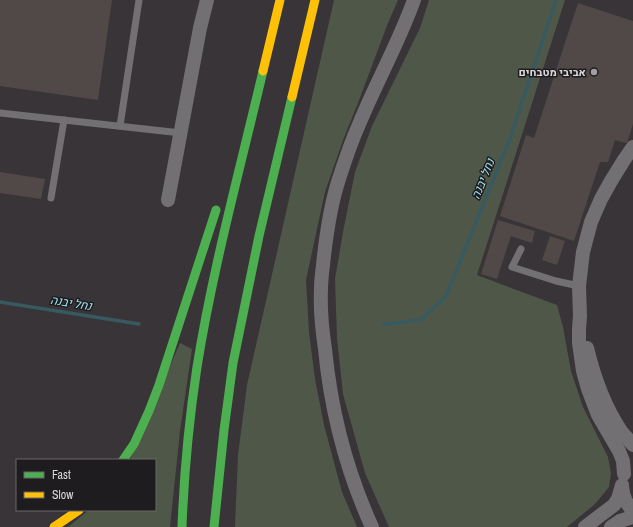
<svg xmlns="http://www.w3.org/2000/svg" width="633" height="527" font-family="'Archivo Narrow',Heebo,sans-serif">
  <rect width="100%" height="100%" fill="#393438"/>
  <g fill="#4f5748">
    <path d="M334,0H398L388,23L358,103L343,140L325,192L306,280L309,332L315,379L324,425L342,492L357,527H235L238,455L247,385Z"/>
    <path d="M429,0H565L477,275L557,305L563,327L571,371L583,407L608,457L611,473L609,487L595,504L567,527H389L365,473L343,394L337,338L335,279L343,232L355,172L372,126L420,28Z"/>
    <path d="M180,343L192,349L180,431L170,527H68L89,510H155V460H130Z"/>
  </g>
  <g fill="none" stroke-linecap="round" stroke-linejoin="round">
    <g stroke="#375a60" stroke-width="3.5">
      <path d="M0,302L139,324"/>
      <path d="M384,324L421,320L446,296L511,136L556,0"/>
    </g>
  </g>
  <g fill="#504947">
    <path d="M0,0H112L98,100L0,86Z"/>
    <path d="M578,3L633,21V124L627,143L615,140L608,162H600L574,241L500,216L526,135L534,138Z"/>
    <path d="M0,172L45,179L41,199L0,193Z"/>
    <path d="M498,220L535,231L532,243L511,236L497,279L481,274Z"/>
    <path d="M550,236L565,241L557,265L542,260Z"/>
  </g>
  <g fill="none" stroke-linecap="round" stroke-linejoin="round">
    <g stroke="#737073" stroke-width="7">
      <path d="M0,113L181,133"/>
      <path d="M120,126L139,0"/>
      <path d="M51,198L64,120"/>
      <path d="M521,249L512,267L556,281L579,286"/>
    </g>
    <g stroke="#737073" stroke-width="14">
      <path d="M168,200L200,28L207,0"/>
      <path d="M587,348C594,377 604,406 621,431C625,436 629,440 633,445"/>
      <path d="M624,474L623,461L619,451L598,415L588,389L583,371L579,343V329L580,316L579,286L583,252L591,222L601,199L611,181L624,160L633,147"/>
      <path d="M622,486C623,497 626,503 633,511"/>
      <path d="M372,527C346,470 331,411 325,349C322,329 320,309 321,289C321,281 322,273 323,265C326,236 330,206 339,179C345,160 352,140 360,122C377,81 399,42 414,0"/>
      <path d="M585,527L614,505L618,499L622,485"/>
      <path d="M611,527L620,521L633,517"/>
    </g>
    <g stroke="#4caf50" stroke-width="9">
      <path d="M123,460L134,444L149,411L159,385L216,210"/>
      <path d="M182,527C184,473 189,420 197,367C213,267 240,169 263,71"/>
      <path d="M214,527L224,430L233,363L259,236L292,97"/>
    </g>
    <g stroke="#ffc107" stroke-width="9">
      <path d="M263,71L280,0"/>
      <path d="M292,97L315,0"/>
      <path d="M54,527L79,510"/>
    </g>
  </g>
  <circle fill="#a29da1" stroke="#1f1c1f" stroke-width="1.5" cx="594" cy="72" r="4"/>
  <g text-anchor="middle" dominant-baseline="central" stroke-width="3" stroke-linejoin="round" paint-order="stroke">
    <g font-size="11" font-weight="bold" fill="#dad6d9" stroke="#1f1c1f" text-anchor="end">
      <text x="586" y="72">אביבי מטבחים</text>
    </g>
    <g font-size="12" font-style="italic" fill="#99e3ef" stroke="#1f1c1f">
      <text transform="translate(483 179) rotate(-68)">נחל יבנה</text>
      <text transform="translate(71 303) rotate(9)">נחל יבנה</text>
    </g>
  </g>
  <rect x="16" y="459" width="140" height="52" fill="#1f1c1f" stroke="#6a6669"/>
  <rect x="24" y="472" width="20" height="6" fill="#4caf50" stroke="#6a6669"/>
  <text x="52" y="479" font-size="12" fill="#dad6d9">Fast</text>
  <rect x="24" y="492" width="20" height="6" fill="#ffc107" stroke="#6a6669"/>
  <text x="52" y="499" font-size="12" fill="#dad6d9">Slow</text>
</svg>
